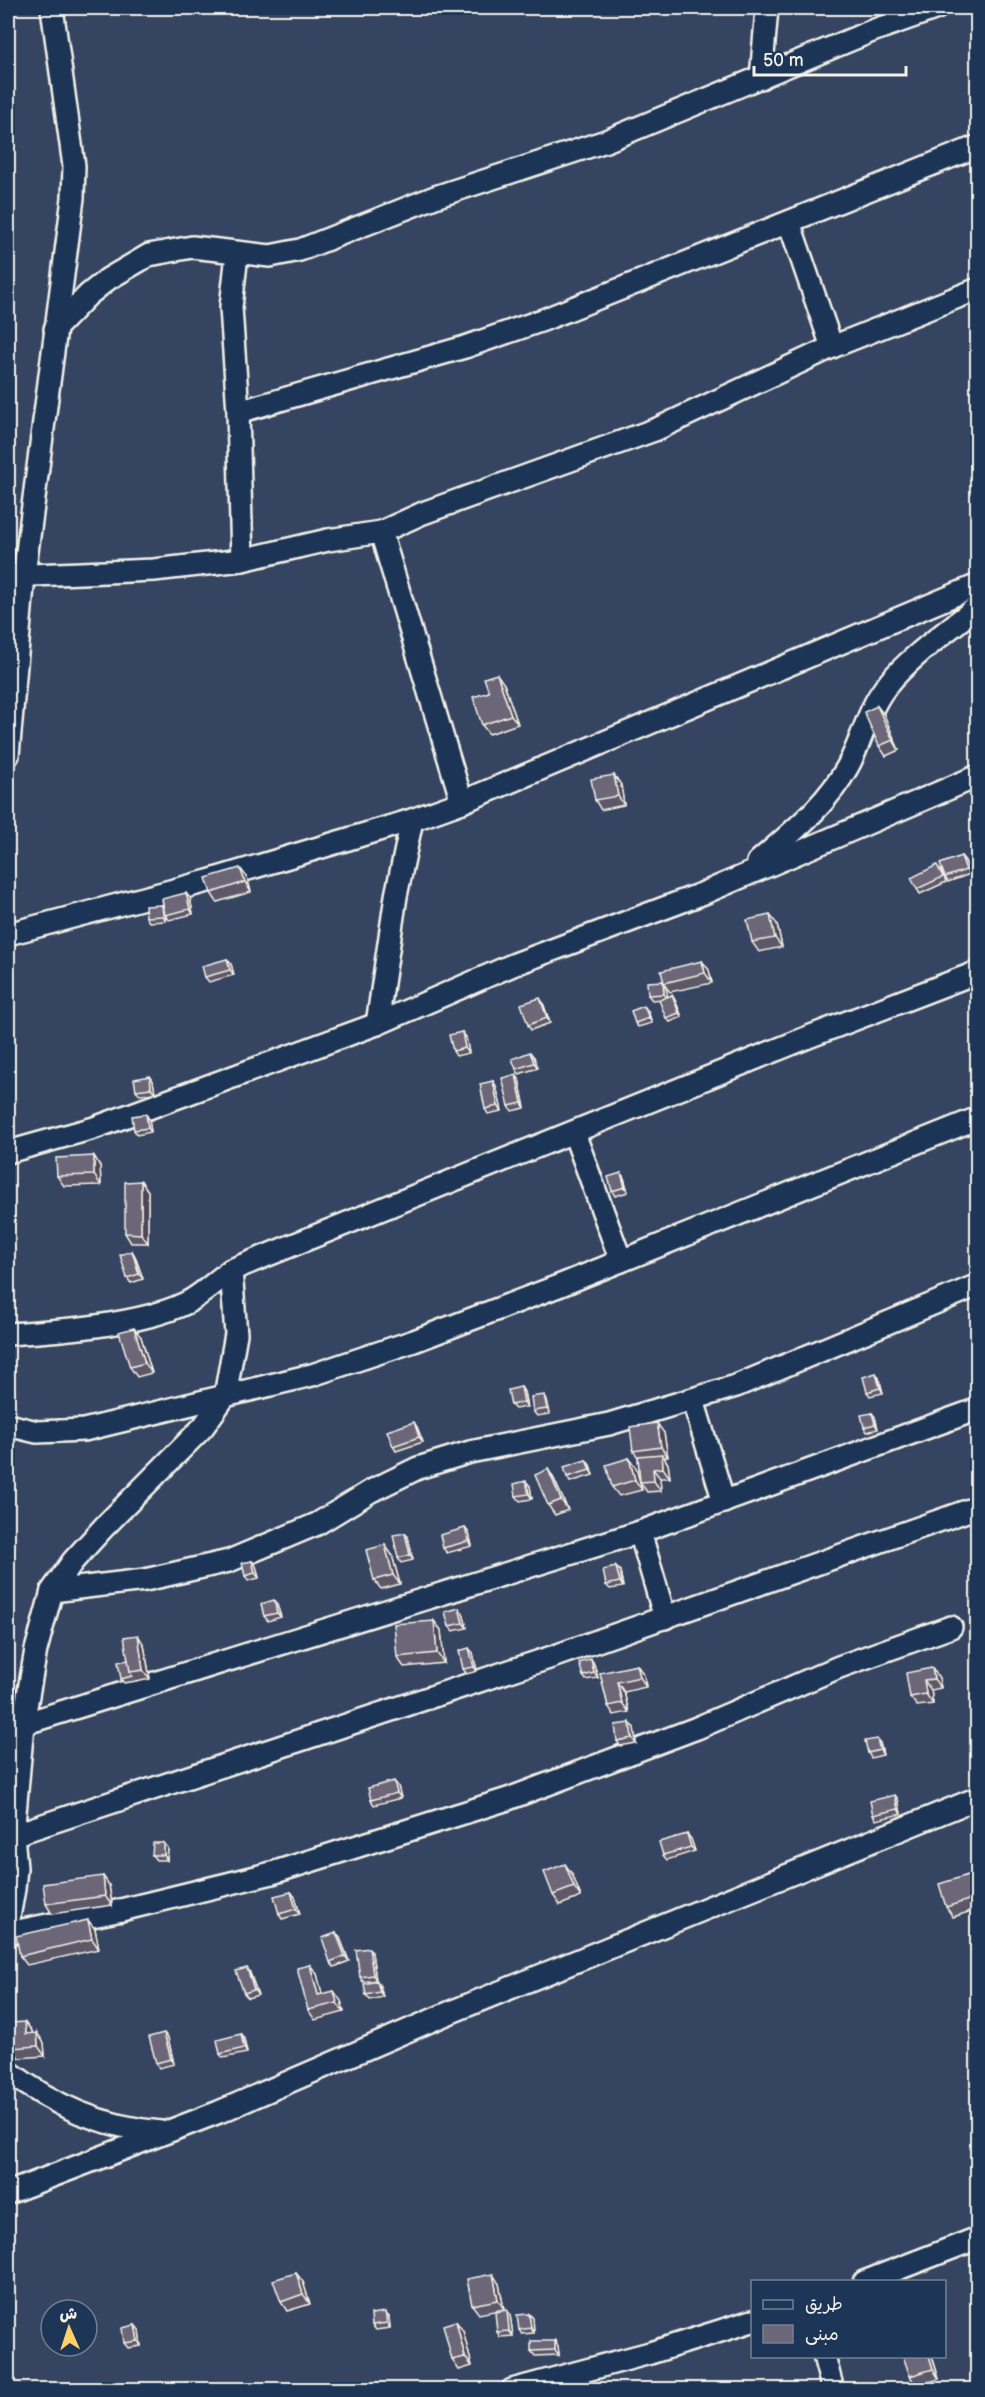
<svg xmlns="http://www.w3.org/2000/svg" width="985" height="2397" font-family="'Balsamiq Sans','Playpen Sans Arabic',sans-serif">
  <rect width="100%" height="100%" fill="#354461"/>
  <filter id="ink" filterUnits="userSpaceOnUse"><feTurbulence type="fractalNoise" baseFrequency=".0167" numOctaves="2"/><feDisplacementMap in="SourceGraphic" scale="12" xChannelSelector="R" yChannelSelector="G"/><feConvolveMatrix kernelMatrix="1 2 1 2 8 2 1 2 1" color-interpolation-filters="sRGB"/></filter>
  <g filter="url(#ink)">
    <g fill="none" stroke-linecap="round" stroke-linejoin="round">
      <defs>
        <g id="minor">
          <path d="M761,78L767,8"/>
          <path d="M789,222L832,347"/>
          <path d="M237,254L231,307L238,412L242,560"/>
          <path d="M55,329L88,295L108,279L149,255L192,247L270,256L300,250L435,197L606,141L872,31L937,8"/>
          <path d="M238,412L465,347L543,320L978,146"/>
          <path d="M381,532L462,802"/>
          <path d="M8,576L154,570L242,560L328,540L381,532L423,513L657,429L832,347L978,289"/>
          <path d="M8,755L24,575L73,198L74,166L52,8"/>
          <path d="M758,862C791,833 827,805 848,766C863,739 868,707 888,684C911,656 949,630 978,606"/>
          <path d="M8,934L208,881L412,820"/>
          <path d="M377,1024L396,896L412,820L462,802L978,585"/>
          <path d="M574,1133L621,1261"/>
          <path d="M8,1152L94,1128L377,1024L515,964L704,893L978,776"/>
          <path d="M8,1334C58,1331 141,1325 186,1303C202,1295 217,1280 231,1270L811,1036L978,972"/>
          <path d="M693,1400L724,1502"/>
          <path d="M8,1425L37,1432L84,1430L312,1375L414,1341L561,1285L978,1118"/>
          <path d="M640,1532L665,1618"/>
          <path d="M52,1591L145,1580L229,1561L317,1524L371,1491L418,1468L470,1452L609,1424L736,1386L978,1285"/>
          <path d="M23,1724L640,1532L978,1409"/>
          <path d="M8,1833L13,1835L549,1658L978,1507"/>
          <path d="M8,1923L14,1889L16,1868L13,1835L23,1724L36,1650L52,1591L73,1561L104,1527L203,1427L225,1396L236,1334L231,1270"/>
          <path d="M8,1933L117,1911L272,1873L508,1799L697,1728L839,1667L951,1627"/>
          <path d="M8,2071C54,2106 102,2127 161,2132"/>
          <path d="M8,2193L219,2112L451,2012L978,1798"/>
          <path d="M864,2282L978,2238"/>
          <path d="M824,2356L833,2390"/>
          <path d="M512,2390L650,2353L752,2321"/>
        </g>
      </defs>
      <use href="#minor" stroke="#f4f1e8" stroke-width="26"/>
      <use href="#minor" stroke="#1d3557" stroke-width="21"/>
    </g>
    <g fill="#5d5868" stroke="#f4f1e8" stroke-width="1.5">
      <path d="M504,684L518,724L489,734L482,725L489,692Z"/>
      <path d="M877,706L884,715L899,750L886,756L879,746Z"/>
      <path d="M614,775L621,785L624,805L601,810L595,800Z"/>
      <path d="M961,856L965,861L970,874L948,882L945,877Z"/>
      <path d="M941,870L946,882L920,894L917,889Z"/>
      <path d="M247,877L251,892L217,902L211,893Z"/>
      <path d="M190,898L193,914L169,920L166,915V921L149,922L146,917L162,905L164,908Z"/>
      <path d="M777,924L782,947L759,952L752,942Z"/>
      <path d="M227,959L231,964L234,975L209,982L205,977Z"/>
      <path d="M702,961L709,970L712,983L670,992L666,987L667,997L672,995L675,1000L682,1017L670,1022L666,1018L662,999L652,1000L648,995L663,981Z"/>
      <path d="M543,1003L550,1023L531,1030L528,1025Z"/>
      <path d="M648,1011L652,1023L638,1027L635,1023Z"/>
      <path d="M462,1032L466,1037L469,1053L456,1056L453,1051Z"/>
      <path d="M534,1057L538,1068L519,1074L516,1069Z"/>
      <path d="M516,1075L519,1079L525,1108L512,1111L509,1106Z"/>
      <path d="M150,1076L153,1081L155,1093L140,1095L136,1090Z"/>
      <path d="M493,1081L496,1086L502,1111L488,1114L485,1109Z"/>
      <path d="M149,1119L151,1132L137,1135L134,1130Z"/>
      <path d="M94,1156L100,1166L101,1185L64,1186L57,1176Z"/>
      <path d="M621,1173L624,1178L628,1192L615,1196L612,1191Z"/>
      <path d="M141,1181L148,1191V1243H131L125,1233Z"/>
      <path d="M132,1251L135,1256L143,1279L131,1283L127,1278Z"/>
      <path d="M141,1337L152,1373L137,1377L130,1367Z"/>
      <path d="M879,1378L883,1393L870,1396L867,1392Z"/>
      <path d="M521,1387L524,1392L527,1407L515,1409L511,1405Z"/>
      <path d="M547,1400L550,1414L537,1416L533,1411Z"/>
      <path d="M872,1413L875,1417L878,1429L867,1432L864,1427Z"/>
      <path d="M417,1427L423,1442L396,1451L393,1446Z"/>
      <path d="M664,1433L668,1457H664L668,1464L670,1478H660L661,1491L647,1492L640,1482L638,1457L633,1451Z"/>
      <path d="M629,1458L636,1468L642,1490L619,1496L612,1487Z"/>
      <path d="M586,1460L590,1465L593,1475L570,1482L567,1477Z"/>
      <path d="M548,1469L554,1479L568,1510L555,1515L548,1505Z"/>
      <path d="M530,1486L532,1499L520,1501L516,1496Z"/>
      <path d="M465,1528L469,1533L472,1546L447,1553L443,1548Z"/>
      <path d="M408,1537L413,1560L401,1563L398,1558Z"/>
      <path d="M385,1545L392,1555L400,1584L381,1589L374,1580Z"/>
      <path d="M252,1561L256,1566L259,1578L248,1581L245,1576Z"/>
      <path d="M620,1571L623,1587L610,1589L606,1585Z"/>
      <path d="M277,1605L281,1617L268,1621L264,1616Z"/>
      <path d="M463,1613L467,1628L453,1631L449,1626Z"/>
      <path d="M434,1621L441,1630L444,1663L404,1667L397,1657Z"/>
      <path d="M144,1645L150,1679L136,1682V1680V1681L124,1683L121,1679L128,1660Z"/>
      <path d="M473,1653L477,1671L467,1674L463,1669Z"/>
      <path d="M591,1659L594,1664L598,1678L586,1680L583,1676Z"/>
      <path d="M932,1668L939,1678L941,1688L931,1690L933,1704L917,1706L910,1697Z"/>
      <path d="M600,1673L644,1675L646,1687L624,1692L629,1712L614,1715L608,1706Z"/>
      <path d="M634,1728L636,1743L620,1746L617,1741Z"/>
      <path d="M880,1743L883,1755L871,1758L868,1753Z"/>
      <path d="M398,1786L401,1798L374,1805L371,1800Z"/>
      <path d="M898,1799L901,1814L876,1820L873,1815Z"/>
      <path d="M687,1834L691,1839L695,1851L667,1860L663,1855Z"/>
      <path d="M164,1843L168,1848L167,1860H156L152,1855Z"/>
      <path d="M572,1874L581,1897L560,1905L553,1895Z"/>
      <path d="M103,1876L109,1885L112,1905L52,1914L46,1904Z"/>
      <path d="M975,1885L978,1893V1909L953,1917L946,1907Z"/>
      <path d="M291,1892L295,1897L300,1914L282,1919L279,1914Z"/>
      <path d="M95,1929L99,1949L27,1965L20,1956Z"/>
      <path d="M336,1933L340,1938L349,1961L334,1967L330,1962Z"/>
      <path d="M372,1953L376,1980L363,1982L360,1977Z"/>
      <path d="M310,1965L317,1974L322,1994L341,2001L344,2012L315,2020L308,2010Z"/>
      <path d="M250,1973L258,1995L248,1998L244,1993Z"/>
      <path d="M377,1981L380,1986L383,1997L370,2000L366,1995Z"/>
      <path d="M25,2022L32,2031V2034L37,2033L44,2043L45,2056L19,2058L12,2048Z"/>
      <path d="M168,2038L174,2064L159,2068L156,2063Z"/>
      <path d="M244,2039L247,2053L223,2058L220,2054Z"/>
      <path d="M296,2273L303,2282L310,2304L287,2311L281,2302Z"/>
      <path d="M499,2284L504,2309L479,2314L472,2305Z"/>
      <path d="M507,2310L510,2315L513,2336L500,2337L497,2332Z"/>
      <path d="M529,2314L533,2318L534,2333L522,2334L519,2330Z"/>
      <path d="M389,2317L390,2328L376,2330L372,2325Z"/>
      <path d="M135,2325L139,2330L141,2346L128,2348L124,2343Z"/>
      <path d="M463,2331L472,2366L459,2370L452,2360Z"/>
      <path d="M555,2341L558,2346L559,2355L535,2356L531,2351Z"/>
      <path d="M932,2356L939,2379L916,2386L910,2376Z"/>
    </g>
    <g fill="#4c4755" stroke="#f4f1e8" stroke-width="1.5">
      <path d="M497,674L504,684L518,724L511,715Z"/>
      <path d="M877,706L884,715L899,750L893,740Z"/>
      <path d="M614,775L621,785L624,805L618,796Z"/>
      <path d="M961,856L965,861L970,874L966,870Z"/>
      <path d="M240,868L247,877L251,892L245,882Z"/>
      <path d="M186,893L190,898L193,914L190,909Z"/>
      <path d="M162,905L165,910L166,921L163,916Z"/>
      <path d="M770,915L777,924L782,947L775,938Z"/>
      <path d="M227,959L231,964L234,975L230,970Z"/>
      <path d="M702,961L709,970L712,983L705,973Z"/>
      <path d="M664,983L666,987L668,999L664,994Z"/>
      <path d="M672,995L675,1000L682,1017L679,1013Z"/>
      <path d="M540,998L543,1003L550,1023L547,1018Z"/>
      <path d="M644,1006L648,1011L652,1023L649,1018Z"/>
      <path d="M462,1032L466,1037L469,1053L465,1048Z"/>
      <path d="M530,1052L534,1057L538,1068L534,1063Z"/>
      <path d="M516,1075L519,1079L525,1108L522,1103Z"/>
      <path d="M150,1076L153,1081L155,1093L151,1088Z"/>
      <path d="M493,1081L496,1086L502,1111L498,1106Z"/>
      <path d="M146,1114L149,1119L151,1132L148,1128Z"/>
      <path d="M94,1156L100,1166L101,1185L94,1175Z"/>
      <path d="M621,1173L624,1178L628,1192L625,1187Z"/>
      <path d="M141,1181L148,1191V1243L141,1234Z"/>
      <path d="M132,1251L135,1256L143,1279L139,1274Z"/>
      <path d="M134,1328L141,1337L152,1373L145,1363Z"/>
      <path d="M876,1373L879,1378L883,1393L880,1388Z"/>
      <path d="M521,1387L524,1392L527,1407L524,1402Z"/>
      <path d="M544,1395L547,1400L550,1414L547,1409Z"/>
      <path d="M872,1413L875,1417L878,1429L875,1424Z"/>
      <path d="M414,1422L417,1427L423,1442L419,1437Z"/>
      <path d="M657,1423L664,1433L668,1457L661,1447Z"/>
      <path d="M662,1454L668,1464L670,1478L663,1468Z"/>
      <path d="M629,1458L636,1468L642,1490L635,1480Z"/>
      <path d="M586,1460L590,1465L593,1475L590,1470Z"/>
      <path d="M548,1469L554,1479L568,1510L561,1500Z"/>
      <path d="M653,1469L660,1478L661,1491L654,1481Z"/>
      <path d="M526,1481L530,1486L532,1499L529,1494Z"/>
      <path d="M465,1528L469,1533L472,1546L469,1541Z"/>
      <path d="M405,1533L408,1537L413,1560L410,1555Z"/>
      <path d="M385,1545L392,1555L400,1584L393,1575Z"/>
      <path d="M252,1561L256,1566L259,1578L255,1573Z"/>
      <path d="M616,1567L620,1571L623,1587L620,1582Z"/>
      <path d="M274,1600L277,1605L281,1617L277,1613Z"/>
      <path d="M459,1608L463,1613L467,1628L463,1623Z"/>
      <path d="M434,1621L441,1630L444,1663L437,1653Z"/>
      <path d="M138,1635L144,1645L150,1679L143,1670Z"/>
      <path d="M469,1648L473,1653L477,1671L474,1667Z"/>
      <path d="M591,1659L594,1664L598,1678L594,1673Z"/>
      <path d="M637,1665L644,1675L646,1687L640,1677Z"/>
      <path d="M932,1668L939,1678L941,1688L934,1679Z"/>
      <path d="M924,1680L931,1690L933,1704L926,1694Z"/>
      <path d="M617,1682L624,1692L629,1712L622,1703Z"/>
      <path d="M630,1723L634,1728L636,1743L632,1738Z"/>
      <path d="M877,1739L880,1743L883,1755L880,1750Z"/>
      <path d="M394,1781L398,1786L401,1798L397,1793Z"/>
      <path d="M895,1795L898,1799L901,1814L898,1809Z"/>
      <path d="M687,1834L691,1839L695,1851L691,1847Z"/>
      <path d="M164,1843L168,1848L167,1860L164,1855Z"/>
      <path d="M565,1864L572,1874L581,1897L574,1887Z"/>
      <path d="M968,1875L975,1885L978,1893V1902L975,1898Z"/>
      <path d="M103,1876L109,1885L112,1905L105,1896Z"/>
      <path d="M291,1892L295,1897L300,1914L296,1909Z"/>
      <path d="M88,1920L95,1929L99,1949L92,1939Z"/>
      <path d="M336,1933L340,1938L349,1961L345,1956Z"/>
      <path d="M369,1948L372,1953L376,1980L373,1975Z"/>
      <path d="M310,1965L317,1974L325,2005L318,1995Z"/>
      <path d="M247,1968L250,1973L258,1995L254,1990Z"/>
      <path d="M377,1981L380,1986L383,1997L380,1992Z"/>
      <path d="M334,1991L341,2001L344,2012L337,2003Z"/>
      <path d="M25,2022L32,2031L33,2044L26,2034Z"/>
      <path d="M37,2033L44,2043L45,2056L38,2046Z"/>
      <path d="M164,2033L168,2038L174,2064L171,2059Z"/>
      <path d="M241,2034L244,2039L247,2053L244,2048Z"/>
      <path d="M296,2273L303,2282L310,2304L303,2294Z"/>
      <path d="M493,2274L499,2284L504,2309L498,2300Z"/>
      <path d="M507,2310L510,2315L513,2336L509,2331Z"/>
      <path d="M385,2312L389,2317L390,2328L387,2323Z"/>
      <path d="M529,2314L533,2318L534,2333L531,2328Z"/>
      <path d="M456,2321L463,2331L472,2366L465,2357Z"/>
      <path d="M135,2325L139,2330L141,2346L138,2341Z"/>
      <path d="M555,2341L558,2346L559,2355L555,2350Z"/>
      <path d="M929,2356H932L939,2379L933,2369Z"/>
    </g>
    <g fill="#6c6679" stroke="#f4f1e8" stroke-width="1.5">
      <path d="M497,674L511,715L482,725L473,697L489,692L484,678Z"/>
      <path d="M975,692H978V702Z"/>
      <path d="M877,706L893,740L879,746L864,712Z"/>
      <path d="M614,775L618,796L595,800L591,779Z"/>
      <path d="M978,852V864H976L972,853Z"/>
      <path d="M961,856L966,870L945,877L940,864Z"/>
      <path d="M937,865L943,877L917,889L911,878Z"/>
      <path d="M240,868L245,882L211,893L206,878Z"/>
      <path d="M186,893L190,909L165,915L162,899Z"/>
      <path d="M162,905L163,916L146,917L145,906Z"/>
      <path d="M770,915L775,938L752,942L747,920Z"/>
      <path d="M227,959L230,970L205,977L202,966Z"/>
      <path d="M702,961L705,973L664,983L661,971Z"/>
      <path d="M663,981L664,994L648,995L647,982Z"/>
      <path d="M672,995L679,1013L666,1018L659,1000Z"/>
      <path d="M540,998L547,1018L528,1025L521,1004Z"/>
      <path d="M644,1006L649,1018L635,1023L631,1011Z"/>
      <path d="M462,1032L465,1048L453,1051L449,1035Z"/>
      <path d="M530,1052L534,1063L516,1069L512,1059Z"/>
      <path d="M516,1075L522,1103L509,1106L502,1078Z"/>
      <path d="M150,1076L151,1088L136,1090L134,1079Z"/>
      <path d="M493,1081L498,1106L485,1109L480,1084Z"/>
      <path d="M146,1114L148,1128L134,1130L132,1116Z"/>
      <path d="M94,1156V1175L57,1176L56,1158Z"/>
      <path d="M621,1173L625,1187L612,1191L608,1177Z"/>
      <path d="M141,1181V1234L125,1233V1182Z"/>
      <path d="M132,1251L139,1274L127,1278L120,1255Z"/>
      <path d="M134,1328L145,1363L130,1367L119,1332Z"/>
      <path d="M876,1373L880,1388L867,1392L863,1377Z"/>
      <path d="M521,1387L524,1402L511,1405L508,1390Z"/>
      <path d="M544,1395L547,1409L533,1411L531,1397Z"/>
      <path d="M872,1413L875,1424L864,1427L861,1415Z"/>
      <path d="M414,1422L419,1437L393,1446L387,1431Z"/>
      <path d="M657,1423L661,1447L633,1451L630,1427Z"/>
      <path d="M662,1454L663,1468L653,1469L654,1481L640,1482L638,1456Z"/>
      <path d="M629,1458L635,1480L612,1487L606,1465Z"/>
      <path d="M586,1460L590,1470L567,1477L564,1467Z"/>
      <path d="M548,1469L561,1500L548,1505L535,1475Z"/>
      <path d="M526,1481L529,1494L516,1496L514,1484Z"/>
      <path d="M465,1528L469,1541L443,1548L440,1535Z"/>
      <path d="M405,1533L410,1555L398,1558L393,1535Z"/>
      <path d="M385,1545L393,1575L374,1580L366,1550Z"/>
      <path d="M252,1561L255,1573L245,1576L242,1563Z"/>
      <path d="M616,1567L620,1582L606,1585L603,1570Z"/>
      <path d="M274,1600L277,1613L264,1616L261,1604Z"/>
      <path d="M459,1608L463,1623L449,1626L445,1612Z"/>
      <path d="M434,1621L437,1653L397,1657L394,1624Z"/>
      <path d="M138,1635L143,1670L130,1672L124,1637Z"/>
      <path d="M469,1648L474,1667L463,1669L459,1651Z"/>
      <path d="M591,1659L594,1673L583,1676L579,1663Z"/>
      <path d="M128,1660L130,1672L132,1676L121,1679L118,1662Z"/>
      <path d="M637,1665L640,1677L617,1682L622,1703L608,1706L600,1673Z"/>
      <path d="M932,1668L934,1679L924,1680L926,1694L910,1697L906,1673Z"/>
      <path d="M630,1723L632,1738L617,1741L615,1725Z"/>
      <path d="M877,1739L880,1750L868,1753L865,1741Z"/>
      <path d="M394,1781L397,1793L371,1800L368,1788Z"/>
      <path d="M895,1795L898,1809L873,1815L870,1801Z"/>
      <path d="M687,1834L691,1847L663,1855L659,1842Z"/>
      <path d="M153,1843H164V1855H152Z"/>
      <path d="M565,1864L574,1887L553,1895L544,1872Z"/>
      <path d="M968,1875L975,1898L946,1907L939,1884Z"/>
      <path d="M103,1876L105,1896L46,1904L43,1884Z"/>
      <path d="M291,1892L296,1909L279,1914L274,1896Z"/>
      <path d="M88,1920L92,1939L20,1956L16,1936Z"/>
      <path d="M336,1933L345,1956L330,1962L322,1938Z"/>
      <path d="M369,1948L373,1975L360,1977L356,1950Z"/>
      <path d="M310,1965L318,1995L334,1991L337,2003L308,2010L297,1968Z"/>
      <path d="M247,1968L254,1990L244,1993L236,1971Z"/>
      <path d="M377,1981L380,1992L366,1995L364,1984Z"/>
      <path d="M25,2022L26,2034L37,2033L38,2046L12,2048L10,2023Z"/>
      <path d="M164,2033L171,2059L156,2063L149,2037Z"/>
      <path d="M241,2034L244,2048L220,2054L217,2040Z"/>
      <path d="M296,2273L303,2294L281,2302L273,2280Z"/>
      <path d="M493,2274L498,2300L472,2305L467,2279Z"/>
      <path d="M507,2310L509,2331L497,2332L495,2312Z"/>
      <path d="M385,2312L387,2323L372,2325L371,2314Z"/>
      <path d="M529,2314L531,2328L519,2330L517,2315Z"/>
      <path d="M456,2321L465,2357L452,2360L443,2325Z"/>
      <path d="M135,2325L138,2341L124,2343L122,2328Z"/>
      <path d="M531,2341H555V2350L531,2351Z"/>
      <path d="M903,2356H929L933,2369L910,2376Z"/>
    </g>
  </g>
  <rect width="985" height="2397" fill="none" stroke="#1d3557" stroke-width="30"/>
  <rect x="15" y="15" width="955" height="2367" fill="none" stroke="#f4f1e8" stroke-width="2" filter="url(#ink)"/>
  <rect x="751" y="2280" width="195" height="78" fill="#1d3557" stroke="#738091" stroke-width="1.5"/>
  <rect x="763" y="2300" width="30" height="9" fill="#1d3557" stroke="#738091" stroke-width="1.5"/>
  <text x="805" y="2310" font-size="18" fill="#f4f1e8">طريق</text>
  <rect x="763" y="2325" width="30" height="18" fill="#6c6679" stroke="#738091" stroke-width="1.5"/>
  <text x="805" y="2340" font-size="18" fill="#f4f1e8">مبنى</text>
  <g transform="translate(69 2328) rotate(357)"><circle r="28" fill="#1d3557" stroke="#738091" stroke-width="1.5"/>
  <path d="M0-4.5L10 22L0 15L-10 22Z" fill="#ffd166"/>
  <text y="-9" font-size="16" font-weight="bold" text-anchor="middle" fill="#f4f1e8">ش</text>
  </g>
  <path d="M754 66v9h152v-9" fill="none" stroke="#f4f1e8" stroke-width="3"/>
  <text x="763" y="66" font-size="18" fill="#f4f1e8" stroke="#1d3557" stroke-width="4.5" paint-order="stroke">50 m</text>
</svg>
